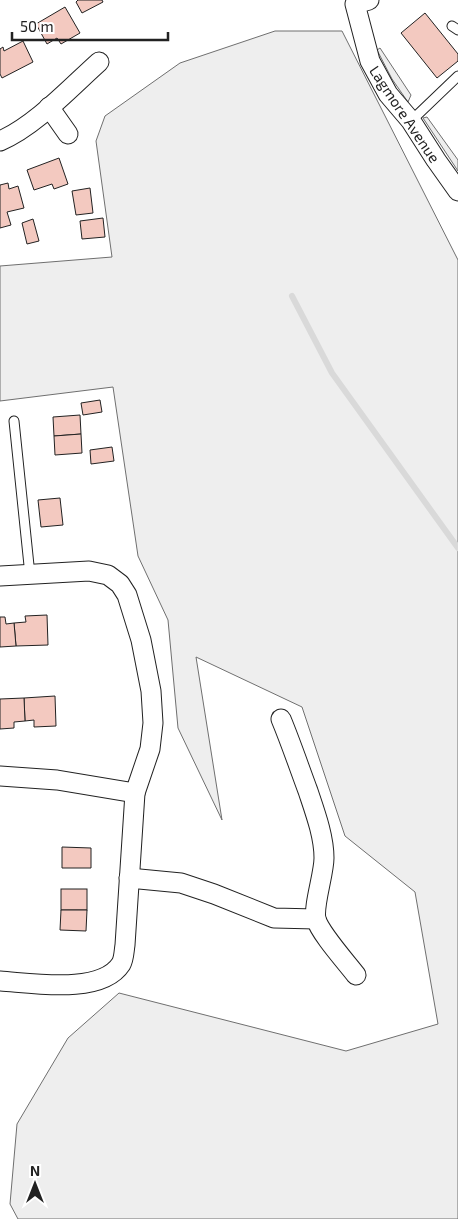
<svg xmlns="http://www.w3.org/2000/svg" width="458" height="1219" font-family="'Exo 2',sans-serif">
  <rect width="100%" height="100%" fill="#fff"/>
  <g fill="#eee" stroke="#6f6f6f">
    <path d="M275,31H342L458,260V1219H18L10,1204L17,1124L68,1038L119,993L346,1051L438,1024L415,892L345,836L302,707L196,657L222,820L178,728L168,620L138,556L113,387L0,401V266L112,257L96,141L105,116L180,63Z"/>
    <path d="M380,48L411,95L408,102L392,79L377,50Z"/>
    <path d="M427,117L458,160V171L423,118Z"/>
  </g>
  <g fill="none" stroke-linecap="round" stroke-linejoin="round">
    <path stroke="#d9d9d9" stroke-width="6" d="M292,296L332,373L458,548"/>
  </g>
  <g fill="#f3c9c0" stroke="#222">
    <path d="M78,0H102L103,2L82,13L76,2Z"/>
    <path d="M65,7L80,33L61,44L57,38L47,44L36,24Z"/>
    <path d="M425,13L458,54V61L437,78L401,33Z"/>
    <path d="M23,41L33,62L2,78L0,74V49L3,47L4,51Z"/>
    <path d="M59,158L68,184L54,189L52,184L34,190L27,170Z"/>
    <path d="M8,183L9,189L18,186L24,208L7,212L11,225L0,228V185Z"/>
    <path d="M90,188L93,213L76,215L72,191Z"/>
    <path d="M103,218L105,237L82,239L80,221Z"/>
    <path d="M33,219L39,241L27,244L22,223Z"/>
    <path d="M100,400L102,412L83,415L81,403Z"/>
    <path d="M80,415L81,434L54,436L53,417Z"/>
    <path d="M81,434L82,453L55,455L54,436Z"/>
    <path d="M112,447L114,461L91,464L90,450Z"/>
    <path d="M60,498L63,525L41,527L38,500Z"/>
    <path d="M47,615L48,645L16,646L14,623L26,622L25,616Z"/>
    <path d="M0,617H5L6,624L14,623L16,646L0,647Z"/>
    <path d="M55,696L56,726L34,727V720L25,721L24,698Z"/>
    <path d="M24,698L25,721L14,722V728L0,729V699Z"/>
    <path d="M62,847L91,848V868H62Z"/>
    <rect x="61" y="889" width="26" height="21"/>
    <path d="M61,910H87L86,931L60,930Z"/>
  </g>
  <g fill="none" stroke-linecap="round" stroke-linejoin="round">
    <defs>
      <g id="lane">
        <path d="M452,26L458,30"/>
        <path d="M411,121L458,76"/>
        <path d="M14,421L30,575"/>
      </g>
      <g id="street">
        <path d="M369,0L355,4L370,61L388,94L411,121L436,160L458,191"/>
        <path d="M49,107L68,134"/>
        <path d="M0,141C35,126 70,88 99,62"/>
        <path d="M0,576L89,571L108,575L120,584L127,595L141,640L151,691L153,723L150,749L135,793L57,780L0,776"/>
        <path d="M281,719C291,743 299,767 308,791C315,812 324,836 324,858C324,874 313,906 316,919C320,933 346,962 356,975"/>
        <path d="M129,878L181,883L214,894L274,918L316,919"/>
        <path d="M0,981C32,983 101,995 121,964C124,959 124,951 125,945L135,793"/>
      </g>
    </defs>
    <use href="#lane" stroke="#222" stroke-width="11"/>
    <use href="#street" stroke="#222" stroke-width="21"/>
    <use href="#lane" stroke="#fff" stroke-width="9"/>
    <use href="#street" stroke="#fff" stroke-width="19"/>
  </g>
  <g text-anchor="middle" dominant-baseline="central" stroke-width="4" stroke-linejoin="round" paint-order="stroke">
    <g font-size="15" fill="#222" stroke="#fff">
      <text transform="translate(405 114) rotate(56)">Lagmore Avenue</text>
    </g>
  </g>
  <g transform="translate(35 1184)" stroke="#ffffff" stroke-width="4" paint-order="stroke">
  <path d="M0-4L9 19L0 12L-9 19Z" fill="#222222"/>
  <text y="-8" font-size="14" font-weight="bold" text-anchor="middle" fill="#222222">N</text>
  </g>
  <path d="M12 32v8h156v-8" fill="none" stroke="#222222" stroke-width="2.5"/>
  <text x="20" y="32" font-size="15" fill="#222222" stroke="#ffffff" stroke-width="4" paint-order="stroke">50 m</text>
</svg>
